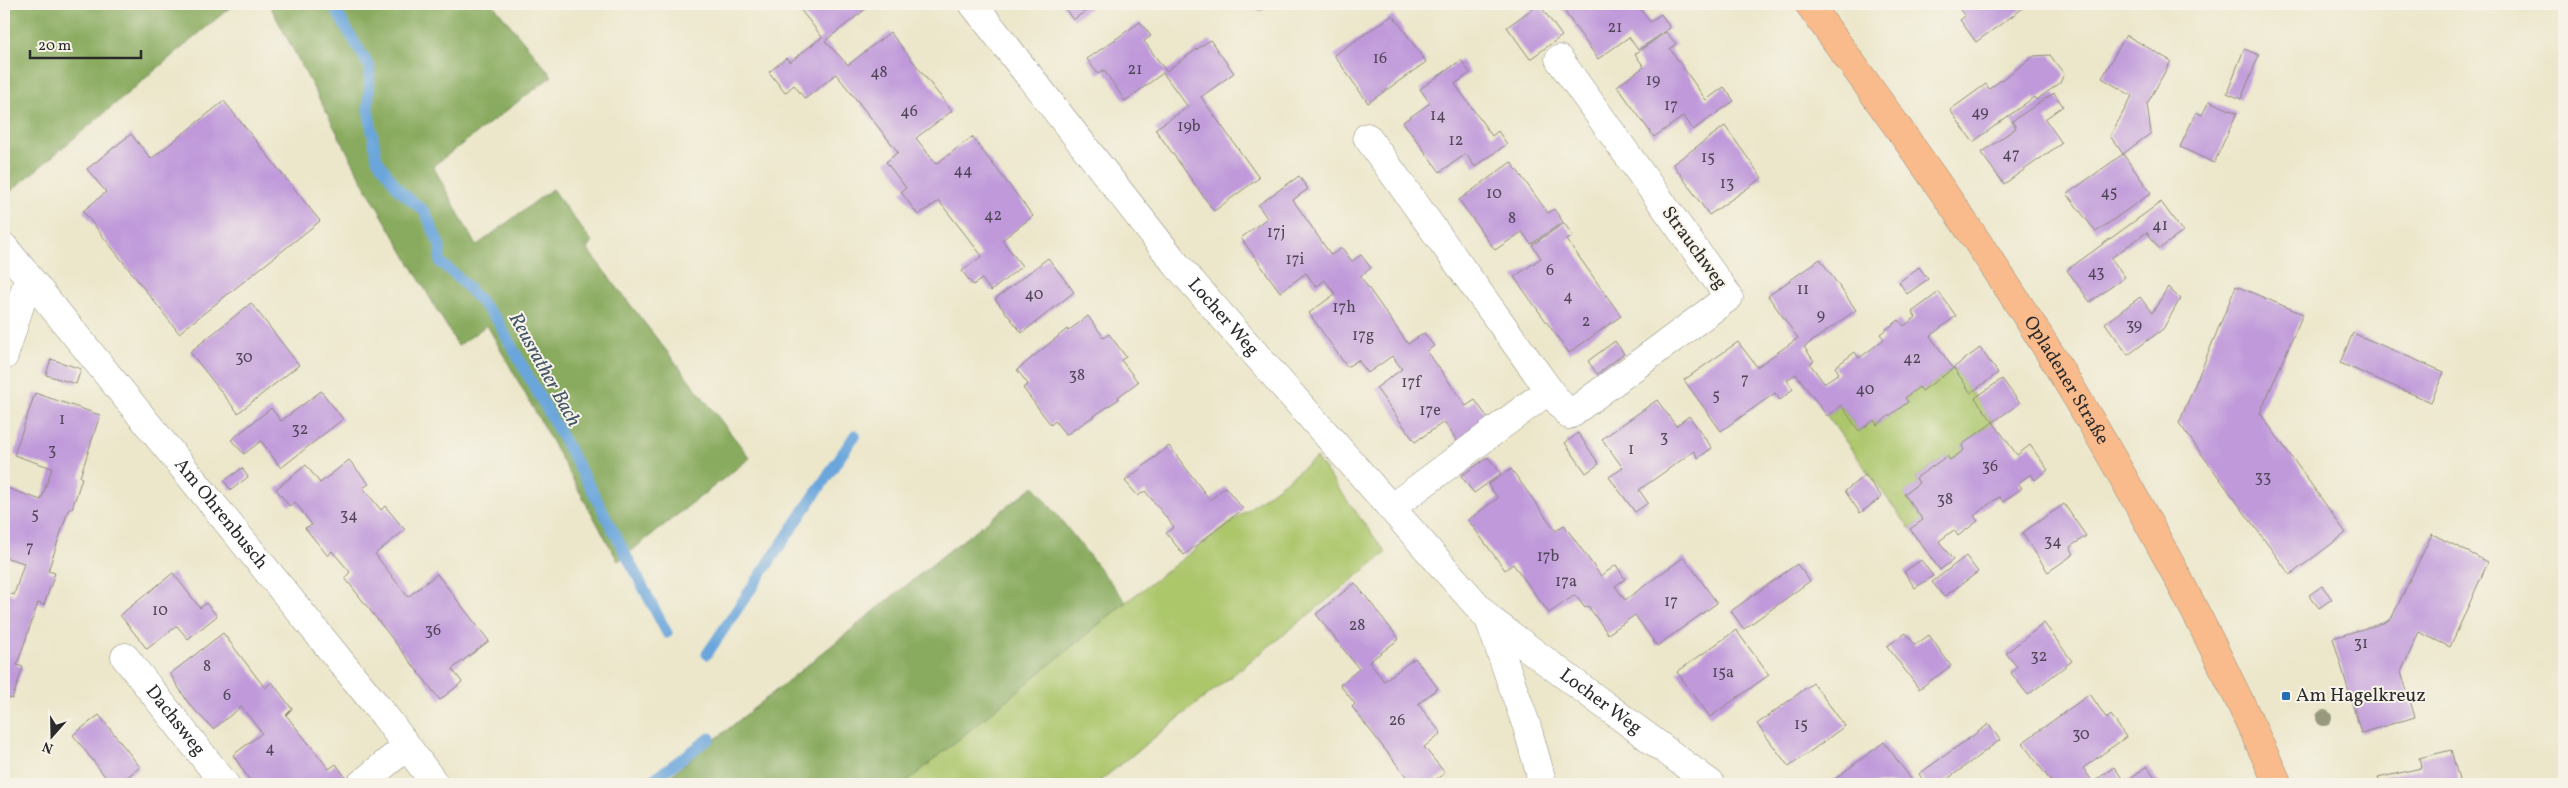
<svg xmlns="http://www.w3.org/2000/svg" width="2568" height="788" font-family="Vollkorn,serif">
  <rect width="100%" height="100%" fill="#f7f3e8"/>
  <filter id="ink" filterUnits="userSpaceOnUse"><feTurbulence type="fractalNoise" baseFrequency=".02" numOctaves="2"/><feDisplacementMap in="SourceGraphic" scale="10" xChannelSelector="R" yChannelSelector="G"/><feConvolveMatrix kernelMatrix="1 2 1 2 8 2 1 2 1" color-interpolation-filters="sRGB"/></filter>
  <filter id="wash" filterUnits="userSpaceOnUse"><feTurbulence type="fractalNoise" baseFrequency=".0096" numOctaves="4" result="noise"/><feDisplacementMap in="SourceGraphic" scale="20" xChannelSelector="R" yChannelSelector="G"/><feGaussianBlur stdDeviation="1.12" result="paint"/><feColorMatrix in="noise" values="0 0 0 0 0 0 0 0 0 0 0 0 0 0 0 0 0 1.4 0 .05"/><feComposite in="paint" operator="in"/></filter>
  <g filter="url(#wash)">
    <rect width="100%" height="100%" fill="#ece7cb"/>
    <g fill="#acc66b" stroke="#6c784b">
      <path d="M1954,368L1993,422L1962,445L1964,450L1950,460L1947,456L1916,478L1919,483L1904,494L1923,520L1910,529L1827,416L1841,405L1859,431L1874,420L1877,425L1908,402L1905,398L1919,387L1922,391Z"/>
      <path d="M1316,458L1386,553L1096,784H904L1126,602Z"/>
    </g>
    <g fill="#89ab5f" stroke="#5a6b45">
      <path d="M4,4H234L4,197Z"/>
      <path d="M269,4H493L552,76L433,166L476,246L552,189L592,242L587,249L750,458L618,561L487,325L458,346L368,191Z"/>
      <path d="M1034,486L1126,602L904,784H660L950,550Z"/>
    </g>
    <g fill="none" stroke-linecap="round" stroke-linejoin="round">
      <g stroke="#6ba6db" stroke-width="11">
        <path d="M332,4L370,68L368,109L377,159L399,190L425,212L440,246V262L459,278L497,320L595,496L667,633"/>
        <path d="M707,654L855,435"/>
        <path d="M647,784L710,738"/>
      </g>
    </g>
    <g id="blocks">
      <g fill="#bf99da">
        <path d="M796,4H872L825,41L848,65L890,32L952,111L916,138L936,164L972,137L1033,216L1002,240L1022,266L991,291L982,279L973,285L962,271L982,256L939,201L918,215L901,192L906,188L886,162L898,152L836,74L805,99L794,85L785,93L769,72L786,58L790,62L822,37Z"/>
        <path d="M1062,4H1101L1096,7L1094,5L1073,20Z"/>
        <path d="M1253,4H1270L1259,11Z"/>
        <path d="M1539,4L1562,36L1530,59L1507,27Z"/>
        <path d="M1568,4H1637L1650,22L1661,14L1670,28L1638,50L1629,37L1598,59L1562,8Z"/>
        <path d="M1955,4H2029L1976,42L1960,20L1965,16Z"/>
        <path d="M1393,15L1426,62L1368,103L1334,55Z"/>
        <path d="M1140,22L1151,36L1144,41L1166,71L1210,40L1234,73L1201,97L1259,178L1214,211L1155,129L1188,107L1163,73L1125,101L1104,70L1098,74L1087,59Z"/>
        <path d="M1666,32L1676,44L1670,49L1706,100L1724,87L1734,101L1693,130L1684,116L1654,137L1617,86L1644,67L1635,54Z"/>
        <path d="M2126,35L2171,61L2147,104L2151,133L2123,154L2110,136L2132,96L2102,78Z"/>
        <path d="M2244,49L2259,55L2241,99L2227,93Z"/>
        <path d="M2050,55L2064,74L2060,83L2036,100L2034,97L1973,142L1950,110L1986,84L1989,89L2034,56Z"/>
        <path d="M1461,60L1470,73L1455,84L1492,136L1498,131L1507,144L1475,167L1466,154L1440,172L1403,122L1430,103L1420,89Z"/>
        <path d="M2054,93L2063,106L2045,119L2062,143L2004,184L1981,153L2016,128L2012,121Z"/>
        <path d="M224,101L320,221L179,333L83,211L106,192L87,169L131,134L151,159Z"/>
        <path d="M2209,101L2237,113L2214,163L2180,147L2196,112L2202,115Z"/>
        <path d="M1725,126L1762,178L1709,215L1673,164Z"/>
        <path d="M2123,154L2151,193L2096,232L2067,194Z"/>
        <path d="M1511,162L1548,213L1554,209L1563,222L1531,244L1522,232L1495,250L1459,200Z"/>
        <path d="M1299,176L1308,189L1293,200L1331,255L1342,248L1352,261L1361,255L1371,268L1360,276L1408,344L1424,333L1434,346L1427,351L1466,406L1475,400L1490,421L1459,443L1444,422L1415,442L1376,388L1402,369L1392,356L1368,373L1358,360L1347,367L1309,313L1335,294L1325,280L1316,287L1306,273L1280,292L1241,238L1267,218L1258,205Z"/>
        <path d="M2161,202L2183,232L2159,249L2147,232L2111,258L2125,277L2090,302L2067,270Z"/>
        <path d="M1564,223L1573,236L1567,240L1621,316L1569,353L1514,277L1541,258L1532,245Z"/>
        <path d="M1048,258L1074,292L1022,333L995,299Z"/>
        <path d="M1820,259L1856,310L1804,347L1814,361L1810,364L1824,383L1839,373L1835,367L1855,352L1859,358L1870,350L1884,339L1880,334L1899,320L1904,326L1916,317L1912,312L1939,292L1956,316L1930,336L1953,368L1980,348L1998,373L1971,393L1954,368L1922,391L1919,387L1905,398L1908,402L1877,425L1874,420L1859,431L1841,405L1827,416L1796,374L1787,380L1793,389L1780,400L1775,393L1721,431L1684,380L1738,342L1757,367L1798,338L1768,296Z"/>
        <path d="M1919,267L1928,279L1907,294L1899,282Z"/>
        <path d="M2236,286L2303,314L2260,413L2346,533L2290,575L2179,423Z"/>
        <path d="M2168,287L2180,299L2163,329L2128,355L2105,323L2140,297L2152,313Z"/>
        <path d="M251,303L299,365L238,413L190,352Z"/>
        <path d="M1088,316L1104,338L1109,334L1126,357L1121,360L1138,382L1118,397L1119,399L1066,435L1055,421L1051,425L1023,388L1028,384L1017,370L1067,329L1068,331Z"/>
        <path d="M2353,333L2444,372L2431,402L2340,363Z"/>
        <path d="M1615,341L1624,354L1597,374L1588,361Z"/>
        <path d="M51,359L81,369L76,384L46,375Z"/>
        <path d="M2002,379L2020,403L1993,422L1975,398Z"/>
        <path d="M321,391L343,419L281,468L261,441L244,454L231,440L271,408L281,421Z"/>
        <path d="M35,393L100,415L80,477L82,478L72,509L69,508L48,571L55,573L44,605L38,603L17,665L23,667L12,699L7,697L4,704V591L14,595L24,563L4,557V487L41,500L52,468L14,455Z"/>
        <path d="M1657,400L1676,426L1689,416L1712,448L1698,458L1694,451L1639,490L1648,503L1635,512L1609,477L1623,468L1602,439Z"/>
        <path d="M1993,422L2017,455L2030,445L2048,470L2035,480L2031,474L2018,483L2022,488L2003,502L1999,497L1985,507L1974,516L1978,521L1958,536L1954,530L1939,541L1953,560L1940,570L1910,529L1923,520L1904,494L1919,483L1916,478L1947,456L1950,460L1964,450L1962,445Z"/>
        <path d="M1578,433L1599,464L1586,473L1565,443Z"/>
        <path d="M1169,446L1210,500L1225,487L1243,509L1184,555L1166,533L1174,527L1145,491L1138,496L1125,481Z"/>
        <path d="M1488,457L1501,474L1474,493L1461,476Z"/>
        <path d="M349,460L369,484L363,488L381,510L385,506L405,530L375,554L408,597L437,574L489,641L452,669L462,682L440,700L345,578L350,572L332,551L328,556L305,528L312,525L295,502L289,506L276,489L306,465L320,483Z"/>
        <path d="M242,468L248,477L231,490L224,481Z"/>
        <path d="M1511,469L1556,531L1564,525L1601,576L1616,565L1625,579L1615,586L1625,600L1684,557L1717,603L1657,646L1635,615L1608,634L1588,606L1585,608L1575,595L1549,613L1513,564L1505,570L1468,520L1498,498L1488,485Z"/>
        <path d="M1865,475L1882,497L1860,513L1845,491Z"/>
        <path d="M2064,504L2086,536L2070,547L2074,554L2048,572L2022,533Z"/>
        <path d="M2432,534L2488,562L2450,647L2419,632L2401,672L2415,717L2361,733L2333,638L2386,622L2392,617Z"/>
        <path d="M1966,556L1978,572L1944,597L1932,582Z"/>
        <path d="M1921,560L1933,576L1915,588L1904,572Z"/>
        <path d="M1797,564L1810,581L1744,629L1731,611Z"/>
        <path d="M173,573L200,608L206,603L217,616L188,639L177,626L147,649L120,615Z"/>
        <path d="M1355,583L1399,639L1369,662L1384,681L1415,658L1438,688L1418,704L1441,733L1424,747L1445,773L1429,784H1412L1352,707L1355,704L1340,685L1359,669L1316,614Z"/>
        <path d="M2322,586L2332,599L2319,608L2309,595Z"/>
        <path d="M2044,623L2072,661L2028,695L2011,673L2017,667L2006,653Z"/>
        <path d="M1736,630L1769,675L1710,717L1677,672Z"/>
        <path d="M223,633L265,688L272,682L292,709L286,715L329,769L336,764L345,777L337,784H252L233,755L262,733L241,707L213,729L189,704L170,674Z"/>
        <path d="M1906,633L1915,645L1929,635L1951,666L1919,689L1887,646Z"/>
        <path d="M1813,683L1845,726L1789,767L1757,724Z"/>
        <path d="M2090,694L2107,719L2111,715L2126,737L2083,768L2093,782L2114,767L2125,782L2147,766L2160,784H2053L2022,743Z"/>
        <path d="M99,715L140,767L118,784H111L73,735Z"/>
        <path d="M1989,724L2000,740L1941,784H1926L1919,774Z"/>
        <path d="M1884,742L1914,783L1835,784L1832,781Z"/>
        <path d="M2451,750L2460,784H2380L2378,778L2421,768L2419,758Z"/>
      </g>
    </g>
  </g>
  <g filter="url(#ink)">
    <use href="#blocks" fill-opacity="0" stroke="#8c897b" stroke-width="1"/>
    <g fill="none" stroke-linecap="round" stroke-linejoin="round">
      <defs>
        <g id="minor">
          <path id="s1" d="M973,4L1176,264L1489,619L1527,727L1543,784"/>
          <path d="M1367,137L1549,390L1391,508"/>
          <path id="s2" d="M4,247L384,715L435,784"/>
          <path d="M4,356L28,280"/>
          <path d="M1549,390L1569,415L1729,297L1559,59"/>
          <path id="s3" d="M1489,619L1711,784"/>
          <path id="s4" d="M125,657L225,784"/>
          <path d="M361,784L407,746"/>
        </g>
        <g id="major">
          <path id="s5" d="M1809,4C1892,119 1976,234 2051,355C2136,493 2212,637 2278,784"/>
        </g>
      </defs>
      <use href="#minor" stroke="#8c897b" stroke-width="29"/>
      <use href="#major" stroke="#8c897b" stroke-width="29"/>
      <use href="#minor" stroke="#fff" stroke-width="28"/>
      <use href="#major" stroke="#fabb8c" stroke-width="28"/>
    </g>
    <circle fill="#97997d" cx="2324" cy="718" r="8"/>
  </g>
  <rect fill="#1f6fb2" stroke="#f7f3e8" stroke-width="2" x="2281" y="691" width="10" height="10" rx="2.5"/>
  <g text-anchor="middle" dominant-baseline="central" stroke-width="4" stroke-linejoin="round" paint-order="stroke">
    <g font-size="16" fill="#504657">
      <text x="1615" y="28">21</text>
      <text x="1380" y="59">16</text>
      <text x="1135" y="70">21</text>
      <text x="879" y="73">48</text>
      <text x="1653" y="81">19</text>
      <text x="1671" y="106">17</text>
      <text x="909" y="112">46</text>
      <text x="1980" y="113">49</text>
      <text x="1438" y="116">14</text>
      <text x="1189" y="127">19b</text>
      <text x="1456" y="141">12</text>
      <text x="2011" y="155">47</text>
      <text x="1708" y="158">15</text>
      <text x="963" y="171">44</text>
      <text x="1727" y="184">13</text>
      <text x="2109" y="193">45</text>
      <text x="1494" y="194">10</text>
      <text x="993" y="216">42</text>
      <text x="1512" y="219">8</text>
      <text x="2160" y="226">41</text>
      <text x="1276" y="233">17j</text>
      <text x="1295" y="260">17i</text>
      <text x="1550" y="271">6</text>
      <text x="2096" y="273">43</text>
      <text x="1803" y="290">11</text>
      <text x="1034" y="295">40</text>
      <text x="1568" y="297">4</text>
      <text x="1344" y="308">17h</text>
      <text x="1821" y="316">9</text>
      <text x="1586" y="322">2</text>
      <text x="2134" y="326">39</text>
      <text x="1363" y="336">17g</text>
      <text x="244" y="358">30</text>
      <text x="1912" y="359">42</text>
      <text x="1077" y="376">38</text>
      <text x="1745" y="380">7</text>
      <text x="1411" y="383">17f</text>
      <text x="1865" y="390">40</text>
      <text x="1716" y="396">5</text>
      <text x="1430" y="411">17e</text>
      <text x="62" y="420">1</text>
      <text x="300" y="430">32</text>
      <text x="1664" y="438">3</text>
      <text x="1631" y="450">1</text>
      <text x="52" y="451">3</text>
      <text x="1990" y="467">36</text>
      <text x="2263" y="478">33</text>
      <text x="1945" y="500">38</text>
      <text x="35" y="515">5</text>
      <text x="349" y="516">34</text>
      <text x="2053" y="542">34</text>
      <text x="30" y="548">7</text>
      <text x="1548" y="557">17b</text>
      <text x="1566" y="582">17a</text>
      <text x="1671" y="602">17</text>
      <text x="160" y="611">10</text>
      <text x="1357" y="626">28</text>
      <text x="433" y="631">36</text>
      <text x="2361" y="644">31</text>
      <text x="2039" y="657">32</text>
      <text x="207" y="667">8</text>
      <text x="1723" y="673">15a</text>
      <text x="227" y="696">6</text>
      <text x="1397" y="721">26</text>
      <text x="1801" y="725">15</text>
      <text x="2081" y="735">30</text>
      <text x="270" y="749">4</text>
    </g>
    <g font-size="19" fill="#2b2b2b" stroke="#f7f3e8">
      <text transform="translate(1694 248) rotate(54)">Strauchweg</text>
      <text stroke="none"><textPath href="#s1" startOffset="401">Locher Weg</textPath></text>
      <text stroke="none"><textPath href="#s5" startOffset="456">Opladener Straße</textPath></text>
      <text stroke="none"><textPath href="#s2" startOffset="344">Am Ohrenbusch</textPath></text>
      <text stroke="none"><textPath href="#s3" startOffset="139">Locher Weg</textPath></text>
      <text stroke="none"><textPath href="#s4" startOffset="81">Dachsweg</textPath></text>
    </g>
    <g font-size="19" fill="#2b2b2b" stroke="#f7f3e8" text-anchor="start">
      <text x="2296" y="696">Am Hagelkreuz</text>
    </g>
    <g font-size="20" font-style="italic" fill="#415669" stroke="#f7f3e8">
      <text transform="translate(544 370) rotate(61)">Reusrather Bach</text>
    </g>
  </g>
  <rect width="2568" height="788" fill="none" stroke="#f7f3e8" stroke-width="20"/>
  <g transform="translate(52 736) rotate(200)" stroke="#f7f3e8" stroke-width="4" paint-order="stroke">
  <path d="M0-4L9 19L0 12L-9 19Z" fill="#2b2b2b"/>
  <text y="-8" font-size="14" font-weight="bold" text-anchor="middle" fill="#2b2b2b">N</text>
  </g>
  <path d="M30 50v8h111v-8" fill="none" stroke="#2b2b2b" stroke-width="2.5"/>
  <text x="38" y="50" font-size="15" fill="#2b2b2b" stroke="#f7f3e8" stroke-width="4" paint-order="stroke">20 m</text>
</svg>
